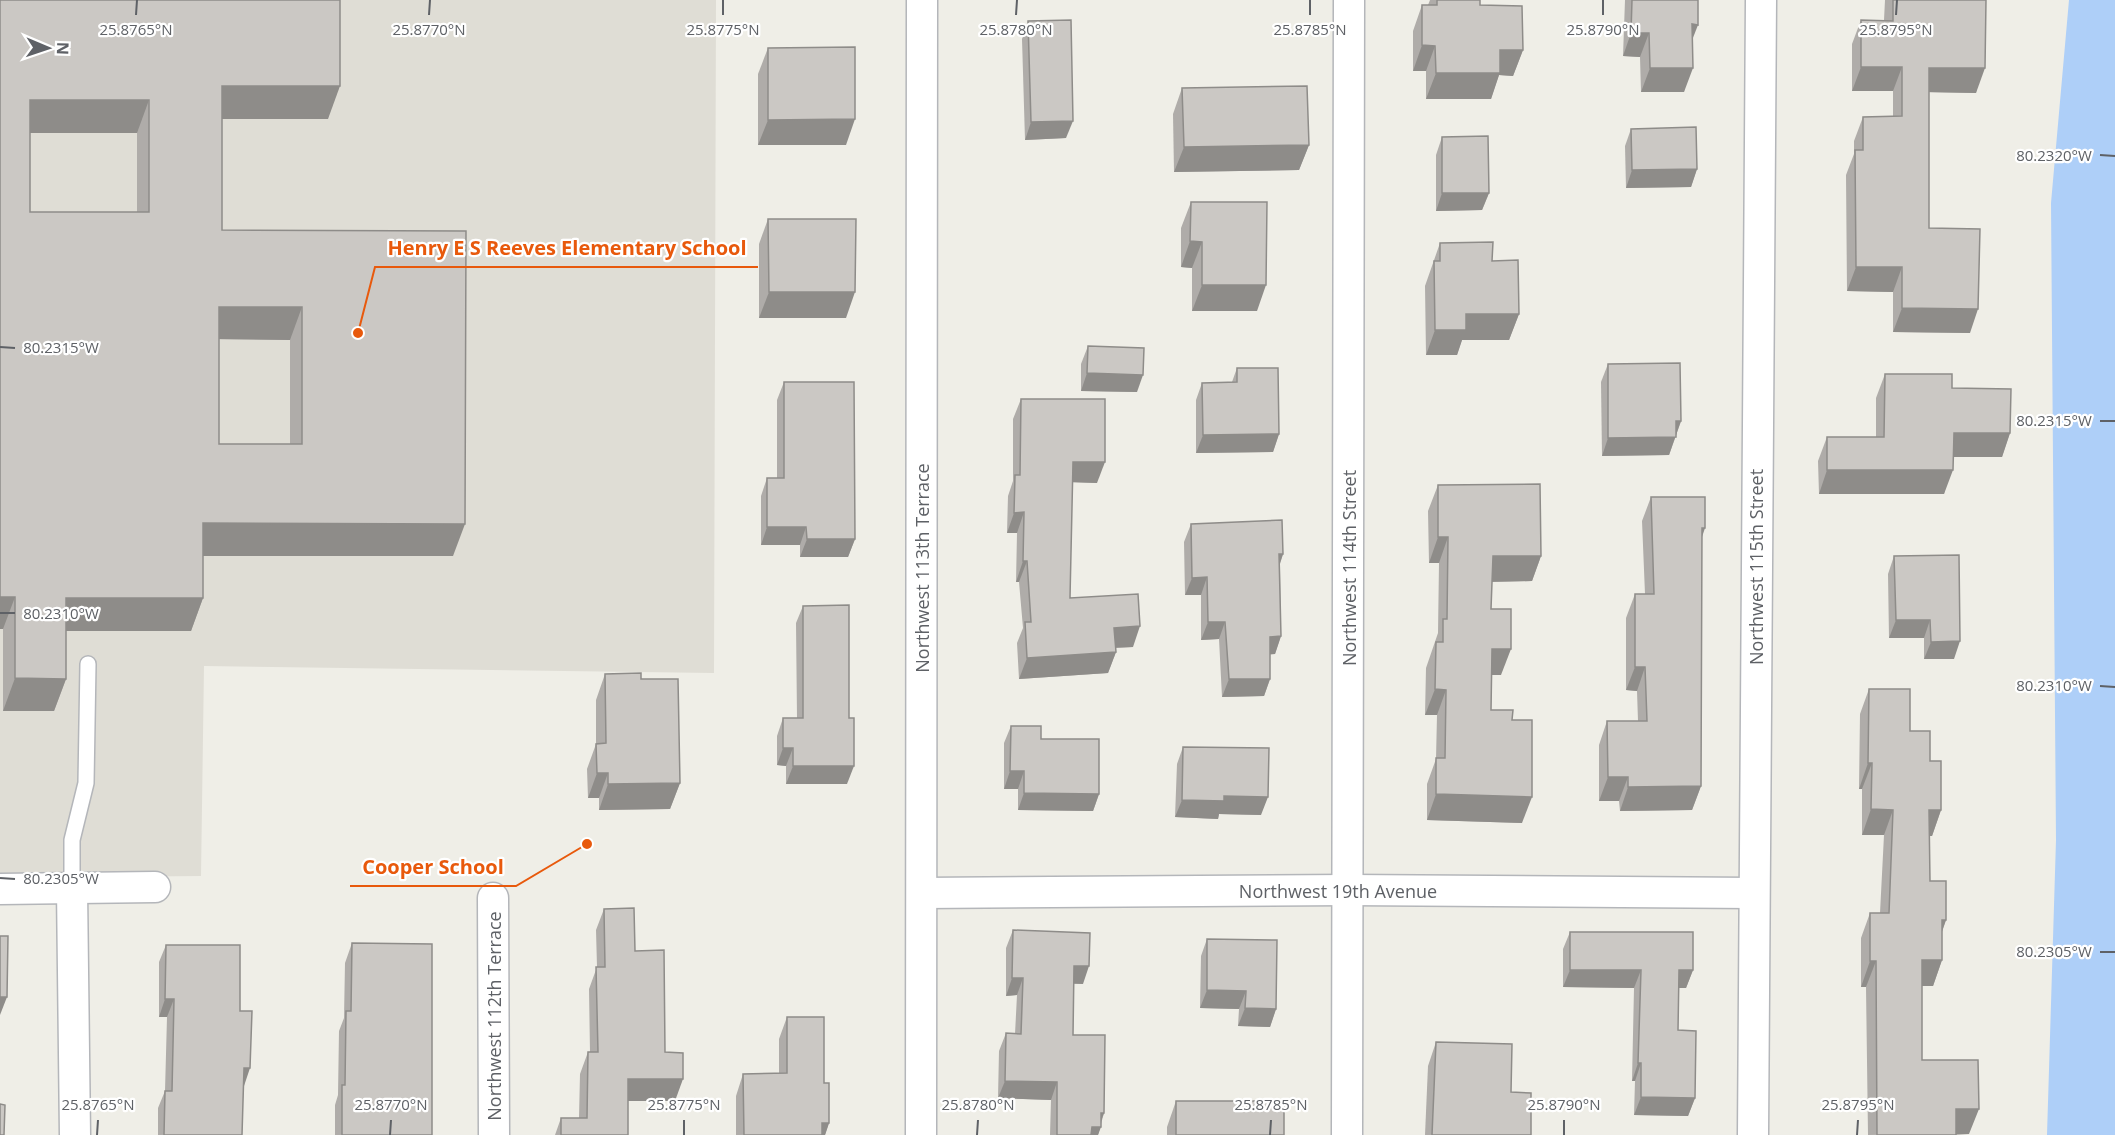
<svg xmlns="http://www.w3.org/2000/svg" width="2115" height="1135" font-family="'Open Sans',sans-serif">
  <rect width="100%" height="100%" fill="#efeee7"/>
  <path fill="#dfddd5" d="M0,0H716L714,673L204,666L201,876L0,878Z"/>
  <path fill="#aecff8" d="M2069,0H2115V1135H2047L2056,840L2051,203Z"/>
  <g fill="none" stroke-linecap="round" stroke-linejoin="round">
    <defs>
      <path id="service" d="M72,889V840L86,783L88,664"/>
      <g id="minor">
        <path d="M0,889L155,887"/>
        <path d="M72,889L75,1135"/>
        <path d="M923,893L1349,890L1753,893"/>
        <path d="M493,898L494,1135"/>
        <path d="M921,1135L922,0"/>
        <path d="M1347,1135L1349,0"/>
        <path d="M1753,1135L1761,0"/>
      </g>
    </defs>
    <use href="#service" stroke="#b4b6ba" stroke-width="18"/>
    <use href="#minor" stroke="#b4b6ba" stroke-width="33"/>
    <use href="#service" stroke="#fff" stroke-width="15"/>
    <use href="#minor" stroke="#fff" stroke-width="30"/>
  </g>
  <g fill="#afaca9" fill-rule="evenodd">
    <path d="M0,0L328,119H222V230L466,231L453,556H203V598L191,631H66V679L54,711H3V629H0ZM30,133H137V212H30ZM219,339L290,340V444H219Z"/>
    <path d="M1430,0H1480V5L1523,50L1513,76L1499,75L1491,99H1426V71H1413V31L1422,5H1428Z"/>
    <path d="M1625,0H1698L1684,92H1641L1640,57L1623,56Z"/>
    <path d="M1885,0H1986L1976,93L1929,92V228L1970,333L1893,332V292L1847,291L1846,175L1854,154V141L1863,117L1893,116V91H1852V44L1861,20H1884Z"/>
    <path d="M1028,21L1066,138L1025,140L1022,39Z"/>
    <path d="M768,48L846,145H758V74Z"/>
    <path d="M1182,88L1309,145L1299,170L1174,172L1173,114Z"/>
    <path d="M1631,129L1697,169L1691,187L1626,188L1625,146Z"/>
    <path d="M1442,137L1489,193L1482,210L1436,211V155Z"/>
    <path d="M1191,202L1257,311H1192V268L1181,267V228Z"/>
    <path d="M768,219L846,318H759V244Z"/>
    <path d="M1440,243L1492,261L1519,314L1509,340H1462L1457,355H1426L1425,286Z"/>
    <path d="M1088,346L1137,392L1081,391V364Z"/>
    <path d="M1608,364L1681,421L1669,455L1602,456L1601,382Z"/>
    <path d="M1237,368L1279,434L1273,452L1196,453V400L1202,383L1232,382Z"/>
    <path d="M1885,374L1952,388L2010,433L2002,457H1953L1944,494H1819L1818,461L1827,437H1876V398Z"/>
    <path d="M784,382L855,539L848,557H800V545H761V496L767,478H777V400Z"/>
    <path d="M1021,399L1097,483L1072,482L1070,598L1133,647L1115,648L1116,652L1108,673L1019,679L1017,643L1023,628L1019,582H1016L1017,533H1007L1008,496L1013,481V419Z"/>
    <path d="M1438,485L1541,556L1532,581L1492,582L1491,609L1501,675H1492L1491,710L1512,720L1522,823L1427,820V784L1436,759L1437,715H1425L1426,668L1438,633L1439,563H1429L1428,511Z"/>
    <path d="M1651,497L1702,538L1701,786L1692,810L1620,811L1619,801H1599V745L1607,721H1638L1637,691L1626,690V618L1635,594H1645L1642,521Z"/>
    <path d="M1191,524L1283,554L1280,564L1281,636L1275,654H1270V679L1264,696L1222,697L1219,639L1201,640V595H1185L1184,542Z"/>
    <path d="M1894,556L1954,659H1924V638H1889L1888,574Z"/>
    <path d="M803,606L847,784H786V766L777,765V736L783,718H797L796,623Z"/>
    <path d="M605,674L641,679L680,783L670,809L599,810V798H588L587,769L596,744V700Z"/>
    <path d="M1869,689L1910,731L1930,761L1941,810L1932,836H1929L1930,881L1946,920L1942,932V960L1933,986H1922V1060L1969,1134L1868,1135L1866,987H1861V938L1870,913H1880L1884,835H1862V789H1859L1860,714Z"/>
    <path d="M1011,726L1041,739L1099,794L1093,811L1018,810V789H1004V743Z"/>
    <path d="M1183,747L1261,815L1219,814L1218,819L1175,817L1177,764Z"/>
    <path d="M604,909L635,951L665,1052L675,1101H628V1135H555L561,1118H579L580,1074L588,1052H590L589,989L597,967L596,930Z"/>
    <path d="M1013,930L1083,984H1074L1073,1035L1104,1113L1098,1135H1050L1051,1100L998,1098L999,1051L1006,1033L1015,1034L1017,995L1006,996V948Z"/>
    <path d="M1570,932L1693,970L1686,988H1679L1678,1030L1695,1098L1688,1116L1634,1115L1635,1081H1632L1634,988L1563,987V949Z"/>
    <path d="M1207,939L1276,1009L1270,1027L1238,1026L1239,1009L1200,1008L1201,956Z"/>
    <path d="M352,943L432,1135H335V1105L338,1095L339,1031L344,1018L345,963Z"/>
    <path d="M166,945L240,1011L243,1086L242,1135H158V1108L165,1091L167,1017H159V962Z"/>
    <path d="M787,1017L824,1083L829,1123L825,1135H736V1096L743,1074L779,1073V1039Z"/>
    <path d="M1436,1042L1511,1092L1531,1135H1425L1428,1066Z"/>
    <path d="M1176,1101L1284,1135H1167V1127Z"/>
  </g>
  <g fill="#8e8c89">
    <path d="M1692,24L1698,25L1689,48Z"/>
    <path d="M1631,33H1649L1640,57L1623,56Z"/>
    <path d="M1422,45L1435,46L1426,71H1413Z"/>
    <path d="M1500,50H1523L1513,76L1499,75L1491,99H1426L1436,73Z"/>
    <path d="M1861,67H1902L1893,91H1852Z"/>
    <path d="M1650,68H1693L1684,92H1641Z"/>
    <path d="M1929,68H1985L1976,93L1920,92Z"/>
    <path d="M222,86H340L328,119H210Z"/>
    <path d="M30,100H149L137,133H18Z"/>
    <path d="M855,119L846,145H758L768,120Z"/>
    <path d="M1073,121L1066,138L1025,140L1031,122Z"/>
    <path d="M1309,145L1299,170L1174,172L1184,147Z"/>
    <path d="M1697,169L1691,187L1626,188L1632,170Z"/>
    <path d="M1442,193H1489L1482,210L1436,211Z"/>
    <path d="M1190,241L1202,242L1192,268L1181,267Z"/>
    <path d="M1856,267H1902L1893,292L1847,291Z"/>
    <path d="M1202,285H1266L1257,311H1192Z"/>
    <path d="M769,292H855L846,318H759Z"/>
    <path d="M219,307H302L290,340L207,339Z"/>
    <path d="M1902,308L1978,309L1970,333L1893,332Z"/>
    <path d="M1466,314H1519L1509,340H1462L1457,355H1426L1435,330Z"/>
    <path d="M1087,373L1143,375L1137,392L1081,391Z"/>
    <path d="M1676,421H1681L1669,455L1602,456L1608,438Z"/>
    <path d="M1954,433H2010L2002,457H1945Z"/>
    <path d="M1279,434L1273,452L1196,453L1203,435Z"/>
    <path d="M1073,462H1105L1097,483L1065,482Z"/>
    <path d="M1827,470H1953L1944,494H1819Z"/>
    <path d="M1024,512L1017,533H1007L1014,513Z"/>
    <path d="M203,523L465,524L453,556H191Z"/>
    <path d="M767,527H806L800,545H761Z"/>
    <path d="M1702,528H1705L1697,552Z"/>
    <path d="M1438,537H1448L1439,563H1429Z"/>
    <path d="M807,539H855L848,557H800Z"/>
    <path d="M1279,554H1283L1277,572Z"/>
    <path d="M1493,556H1541L1532,581L1483,582Z"/>
    <path d="M1023,561H1027L1019,582H1016Z"/>
    <path d="M1207,577L1201,595H1185L1192,578Z"/>
    <path d="M0,597H15L3,629H0Z"/>
    <path d="M66,598H203L191,631H54Z"/>
    <path d="M1896,620H1930L1924,638H1889Z"/>
    <path d="M1208,622H1225L1219,639L1201,640Z"/>
    <path d="M1140,626L1133,647L1107,648L1114,628Z"/>
    <path d="M1281,636L1275,654L1263,655L1270,637Z"/>
    <path d="M1960,641L1954,659H1924L1931,642Z"/>
    <path d="M1492,649H1511L1501,675H1482Z"/>
    <path d="M1116,652L1108,673L1019,679L1027,658Z"/>
    <path d="M1635,667H1645L1637,691L1626,690Z"/>
    <path d="M15,678L66,679L54,711H3Z"/>
    <path d="M1229,679H1270L1264,696L1222,697Z"/>
    <path d="M1435,689L1446,690L1437,715H1425Z"/>
    <path d="M783,748H793L786,766L777,765Z"/>
    <path d="M1868,763H1872L1862,789H1859Z"/>
    <path d="M793,766H854L847,784H786Z"/>
    <path d="M1010,771H1024L1018,789H1004Z"/>
    <path d="M597,773H608L599,798H588Z"/>
    <path d="M1608,777H1628L1619,801H1599Z"/>
    <path d="M680,783L670,809L599,810L608,784Z"/>
    <path d="M1701,786L1692,810L1620,811L1628,787Z"/>
    <path d="M1024,793L1099,794L1093,811L1018,810Z"/>
    <path d="M1436,794L1532,797L1522,823L1427,820Z"/>
    <path d="M1224,796L1268,797L1261,815L1219,814L1218,819L1175,817L1182,800Z"/>
    <path d="M1871,809L1893,810L1884,835H1862Z"/>
    <path d="M1929,810H1941L1932,836H1919Z"/>
    <path d="M1942,920H1946L1937,945Z"/>
    <path d="M1922,960H1942L1933,986H1912Z"/>
    <path d="M1870,961H1876L1866,987H1861Z"/>
    <path d="M1074,966H1089L1083,984L1067,983Z"/>
    <path d="M1570,970H1641L1634,988L1563,987Z"/>
    <path d="M1679,970H1693L1686,988H1672Z"/>
    <path d="M1012,978H1023L1017,995L1006,996Z"/>
    <path d="M1207,990L1246,991L1239,1009L1200,1008Z"/>
    <path d="M0,997H7L0,1015Z"/>
    <path d="M165,999H174L167,1017H159Z"/>
    <path d="M1245,1008L1276,1009L1270,1027L1238,1026Z"/>
    <path d="M1638,1063H1641L1635,1081H1632Z"/>
    <path d="M244,1068H250L244,1086Z"/>
    <path d="M628,1079H683L675,1101H620Z"/>
    <path d="M1005,1081L1057,1082L1051,1100L998,1098Z"/>
    <path d="M1641,1097L1695,1098L1688,1116L1634,1115Z"/>
    <path d="M1956,1109H1979L1969,1134L1947,1135Z"/>
    <path d="M1101,1113H1104L1099,1127H1101L1098,1135H1089L1092,1127Z"/>
    <path d="M822,1123H829L825,1135H817Z"/>
  </g>
  <g fill="#cbc8c4" stroke="#8e8c89" stroke-width="1.5" fill-rule="evenodd">
    <path d="M0,0H340V86H222V230L466,231L465,524L203,523V598H66V679L15,678V597H0ZM30,100H149V212H30ZM219,307H302V444H219Z"/>
    <path d="M1437,0H1480V5L1522,6L1523,50H1500V73H1436L1435,46L1422,45V5H1437Z"/>
    <path d="M1632,0H1698V25L1692,24L1693,68H1650L1649,33H1631Z"/>
    <path d="M1893,0H1986L1985,68H1929V228L1980,229L1978,309L1902,308V267H1856L1855,150H1863V117L1902,116V67H1861V20L1893,21Z"/>
    <path d="M1071,20L1073,121L1031,122L1028,21Z"/>
    <path d="M855,47V119L768,120V48Z"/>
    <path d="M1307,86L1309,145L1184,147L1182,88Z"/>
    <path d="M1696,127L1697,169L1632,170L1631,129Z"/>
    <path d="M1488,136L1489,193H1442V137Z"/>
    <path d="M1191,202H1267L1266,285H1202V242L1190,241Z"/>
    <path d="M768,219H856L855,292H769Z"/>
    <path d="M1493,242L1492,261L1518,260L1519,314H1466V330H1435L1434,261H1440V243Z"/>
    <path d="M1088,346L1144,348L1143,375L1087,373Z"/>
    <path d="M1680,363L1681,421H1676V437L1608,438V364Z"/>
    <path d="M1237,368H1278L1279,434L1203,435L1202,383L1237,382Z"/>
    <path d="M1885,374H1952V388L2011,389L2010,433H1954L1953,470H1827V437H1884Z"/>
    <path d="M784,382H854L855,539H807L806,527H767V478H784Z"/>
    <path d="M1021,399H1105V462H1073L1070,598L1138,594L1140,626L1114,628L1116,652L1027,658L1025,622H1031L1027,561H1023L1024,512L1014,513L1015,475H1020Z"/>
    <path d="M1540,484L1541,556H1493L1491,609H1511V649H1492L1491,710H1513L1512,720H1532V797L1436,794V758H1445L1446,690L1435,689L1436,642H1443V619H1447L1448,537H1438V485Z"/>
    <path d="M1651,497H1705V528H1702L1701,786L1628,787V777H1608L1607,721H1647L1645,667H1635V594H1654Z"/>
    <path d="M1282,520L1283,554H1279L1281,636L1270,637V679H1229L1225,622H1208L1207,577L1192,578L1191,524Z"/>
    <path d="M1959,555L1960,641L1931,642L1930,620H1896L1894,556Z"/>
    <path d="M849,605V718H854V766H793V748H783V718H803V606Z"/>
    <path d="M641,673V679H678L680,783L608,784V773H597L596,744L606,743L605,674Z"/>
    <path d="M1869,689H1910V731H1930V761H1941V810H1929L1930,881H1946V920H1942V960H1922V1060H1978L1979,1109H1956V1135H1877L1876,961H1870V913H1889L1893,810L1871,809L1872,763H1868Z"/>
    <path d="M1011,726H1041V739H1099V794L1024,793V771H1010Z"/>
    <path d="M1183,747L1269,748L1268,797L1224,796V801L1182,800Z"/>
    <path d="M634,908L635,951L664,950L665,1052L683,1053V1079H628V1135H561V1118H587L588,1052H598L596,967H605L604,909Z"/>
    <path d="M1013,930L1090,933L1089,966H1074L1073,1035H1105L1104,1113H1101V1127H1092L1091,1135H1057V1082L1005,1081L1006,1033L1021,1034L1023,978H1012Z"/>
    <path d="M1570,932H1693V970H1679L1678,1030L1696,1031L1695,1098L1641,1097V1063H1638L1641,970H1570Z"/>
    <path d="M0,936H8L7,997H0Z"/>
    <path d="M1207,939L1277,940L1276,1009L1245,1008L1246,991L1207,990Z"/>
    <path d="M352,943L432,944V1135H342V1085H345L346,1011H351Z"/>
    <path d="M166,945H240V1011H252L250,1068H244L242,1135H164L165,1091H172L174,999H165Z"/>
    <path d="M787,1017H824V1083H829V1123H822V1135H744L743,1074L787,1073Z"/>
    <path d="M1436,1042L1512,1044L1511,1092L1531,1093V1135H1432Z"/>
    <rect x="1176" y="1101" width="108" height="34"/>
    <path d="M0,1104L5,1105L4,1135H0Z"/>
  </g>
  <path fill="none" stroke="#5e6166" stroke-width="2" d="M136,15L137,0M429,15L430,0M723,15V0M1016,15L1017,0M1310,15V0M1603,15V0M1896,15L1897,0M2100,155L2115,156M0,347L15,348M2100,421H2115M0,613H15M2100,686L2115,687M0,878L15,879M2100,952H2115M97,1135L98,1120M390,1135L391,1120M684,1135V1120M977,1135L978,1120M1270,1135L1271,1120M1564,1135V1120M1857,1135L1858,1120"/>
  <g text-anchor="middle" dominant-baseline="central" stroke-width="4.5" stroke-linejoin="round" paint-order="stroke">
    <g font-size="18" fill="#5e6166" stroke="#fff">
      <text transform="translate(1756 567) rotate(-90)">Northwest 115th Street</text>
      <text transform="translate(922 568) rotate(-90)">Northwest 113th Terrace</text>
      <text transform="translate(1349 568) rotate(-90)">Northwest 114th Street</text>
      <text x="1338" y="891">Northwest 19th Avenue</text>
      <text transform="translate(494 1016) rotate(-90)">Northwest 112th Terrace</text>
    </g>
  </g>
  <g font-size="15" text-anchor="middle" fill="#5e6166" stroke="#fff" stroke-width="4.5" stroke-linejoin="round" paint-order="stroke">
    <text x="136" y="35">25.8765°N</text>
    <text x="429" y="35">25.8770°N</text>
    <text x="723" y="35">25.8775°N</text>
    <text x="1016" y="35">25.8780°N</text>
    <text x="1310" y="35">25.8785°N</text>
    <text x="1603" y="35">25.8790°N</text>
    <text x="1896" y="35">25.8795°N</text>
    <text x="2054" y="161">80.2320°W</text>
    <text x="61" y="353">80.2315°W</text>
    <text x="2054" y="426">80.2315°W</text>
    <text x="61" y="619">80.2310°W</text>
    <text x="2054" y="691">80.2310°W</text>
    <text x="61" y="884">80.2305°W</text>
    <text x="2054" y="957">80.2305°W</text>
    <text x="98" y="1110">25.8765°N</text>
    <text x="391" y="1110">25.8770°N</text>
    <text x="684" y="1110">25.8775°N</text>
    <text x="978" y="1110">25.8780°N</text>
    <text x="1271" y="1110">25.8785°N</text>
    <text x="1564" y="1110">25.8790°N</text>
    <text x="1858" y="1110">25.8795°N</text>
  </g>
  <path fill="none" stroke="#e8590c" stroke-width="2" d="M358 333L375 267H758M587 844L516 886H350"/>
  <g fill="#e8590c" stroke="#fff" stroke-width="2">
    <circle cx="358" cy="333" r="6"/>
    <circle cx="587" cy="844" r="6"/>
  </g>
  <g font-size="20" text-anchor="middle" font-weight="bold" fill="#e8590c" stroke="#fff" stroke-width="4.5" stroke-linejoin="round" paint-order="stroke">
    <text x="567" y="255">Henry E S Reeves Elementary School</text>
    <text x="433" y="874">Cooper School</text>
  </g>
  <g transform="translate(48 48) rotate(92)" stroke="#ffffff" stroke-width="4.5" paint-order="stroke">
  <path d="M0-4.5L10 22L0 15L-10 22Z" fill="#5e6166"/>
  <text y="-9" font-size="16" font-weight="bold" text-anchor="middle" fill="#5e6166">N</text>
  </g>
</svg>
